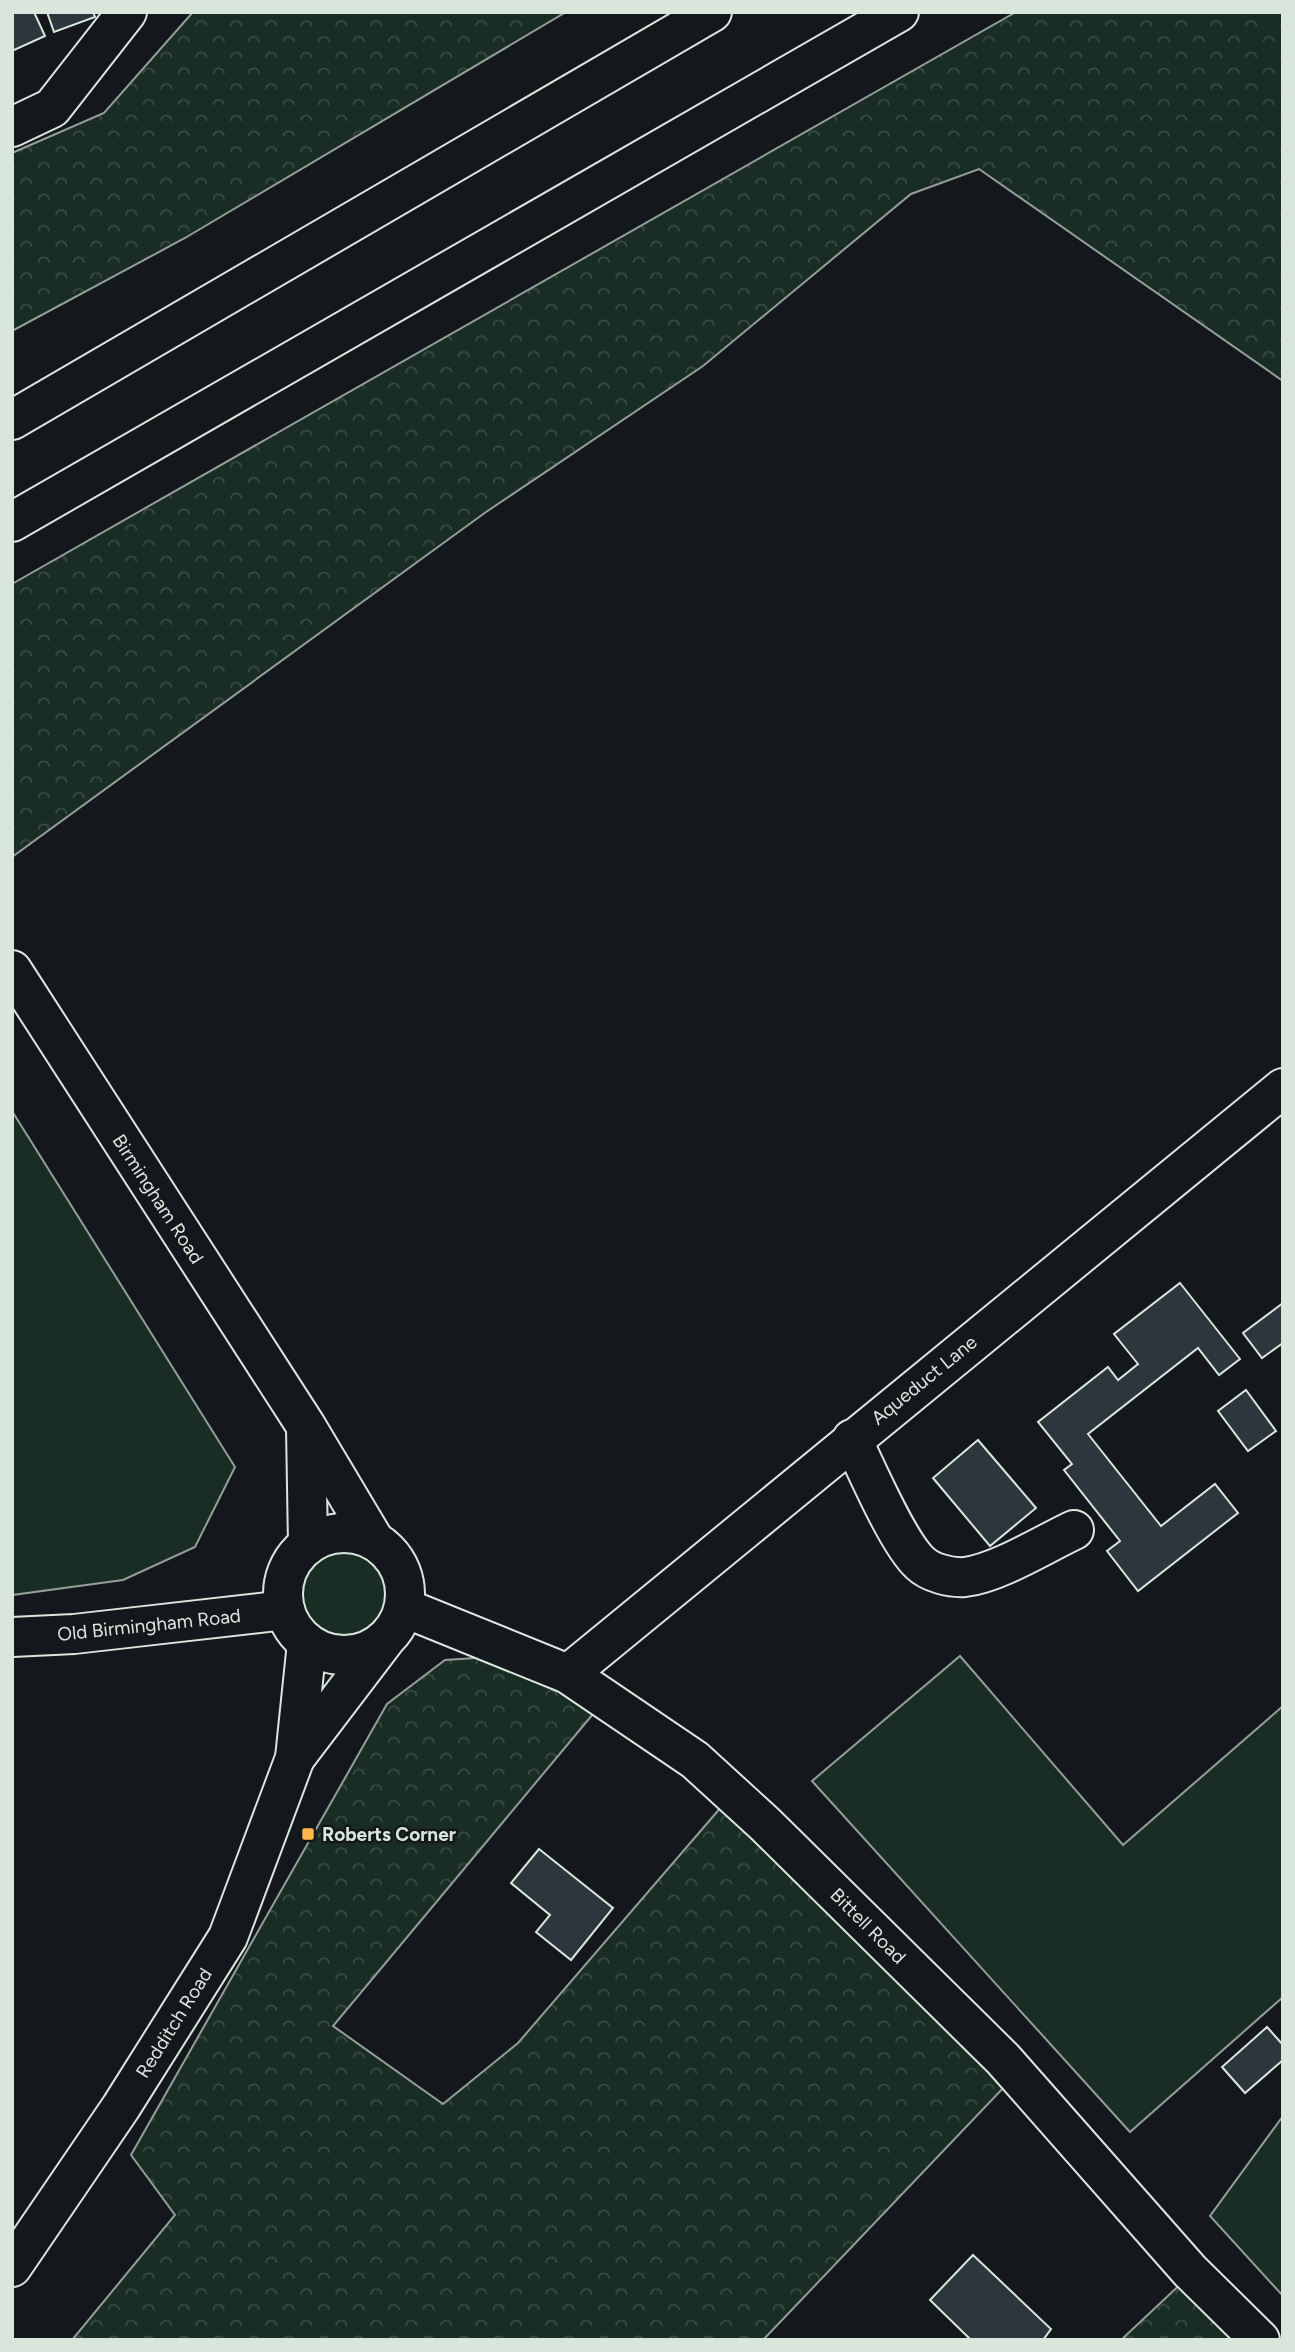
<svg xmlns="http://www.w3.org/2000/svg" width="1295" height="2352" font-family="Figtree,sans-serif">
  <defs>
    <pattern id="forest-crowns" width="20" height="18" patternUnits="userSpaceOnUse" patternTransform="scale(1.75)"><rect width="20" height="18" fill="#1a2d24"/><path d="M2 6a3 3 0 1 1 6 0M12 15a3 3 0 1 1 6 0" fill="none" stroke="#3b4b43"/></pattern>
  </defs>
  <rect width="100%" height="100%" fill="#14181c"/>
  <g fill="#1a2d24" stroke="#939e99" stroke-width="2">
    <path d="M12,1111L235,1467L195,1547L123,1580L12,1595Z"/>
    <circle cx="344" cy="1595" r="50"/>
    <path d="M960,1656L1123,1845L1283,1706V1997L1130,2132L812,1781Z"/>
    <path d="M1283,2116V2296L1210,2216Z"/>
  </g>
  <g fill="url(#forest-crowns)" stroke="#939e99" stroke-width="2">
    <path d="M193,12H566L185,238L12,331V153L104,113Z"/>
    <path d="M1016,12H1283V381L979,169L911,194L703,366L486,512L12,857V584Z"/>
    <path d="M491,1657L598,1708L333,2026L443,2104L518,2043L722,1806L1007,2084L763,2340H72L175,2215L131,2155L387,1704L445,1660Z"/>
    <path d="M1187,2278L1250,2340H1121Z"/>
  </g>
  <g fill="#2c363c" stroke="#d8e6dc" stroke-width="2">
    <path d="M12,12H34L45,36L12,51Z"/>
    <path d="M47,12H93L95,17L54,32Z"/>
    <path d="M1180,1283L1240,1359L1219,1375L1198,1348L1088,1434L1161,1526L1215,1484L1238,1513L1138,1591L1107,1551L1120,1541L1064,1470L1072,1464L1038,1422L1108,1367L1118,1380L1138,1364L1114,1334Z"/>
    <path d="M1283,1303V1343L1262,1358L1243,1333Z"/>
    <path d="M1246,1390L1276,1431L1248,1451L1218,1411Z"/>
    <path d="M978,1440L1036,1508L990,1546L933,1478Z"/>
    <path d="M539,1849L613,1908L571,1960L536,1932L550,1915L511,1883Z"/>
    <path d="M1267,2027L1283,2045V2060L1245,2093L1222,2067Z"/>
    <path d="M973,2255L1051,2329L1043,2340H971L930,2300Z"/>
  </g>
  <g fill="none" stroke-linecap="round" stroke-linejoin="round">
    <defs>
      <g id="minor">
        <path d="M12,127L52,108L127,12"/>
        <path d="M852,1439C866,1468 898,1543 920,1563C930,1573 951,1578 965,1577C998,1573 1044,1544 1074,1530"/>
        <path d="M12,1637L74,1634L285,1610"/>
        <path d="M568,1674L1283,1088"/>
      </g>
      <g id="major">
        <path d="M12,970L306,1426L374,1540"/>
        <path d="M306,1428L308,1545"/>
        <circle cx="344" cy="1594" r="61"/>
        <path d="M405,1608L568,1674L695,1760L765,1824L1003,2059L1190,2271L1260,2340"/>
        <path d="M295,1758L384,1641"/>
        <path d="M12,2267L121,2107L228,1937L295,1758L307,1643"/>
      </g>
      <g id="highway">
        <path d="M12,420L712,12"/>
        <path d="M12,522L899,12"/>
      </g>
    </defs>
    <use href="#minor" stroke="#d8e6dc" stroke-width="42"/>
    <use href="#major" stroke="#d8e6dc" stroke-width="42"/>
    <use href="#highway" stroke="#d8e6dc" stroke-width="42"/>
    <use href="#minor" stroke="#14181c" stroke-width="38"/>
    <use href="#major" stroke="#14181c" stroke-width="38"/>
    <use href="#highway" stroke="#14181c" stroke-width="38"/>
  </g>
  <rect fill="#ffb74d" stroke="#14181c" stroke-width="2.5" x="301" y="1827" width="14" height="14" rx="3.5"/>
  <g text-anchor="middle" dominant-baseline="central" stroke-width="5" stroke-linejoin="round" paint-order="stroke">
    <g font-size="19" fill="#d8e6dc" stroke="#14181c">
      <text transform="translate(158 1199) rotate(57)">Birmingham Road</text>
      <text transform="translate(924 1380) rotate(-39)">Aqueduct Lane</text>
      <text transform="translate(149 1625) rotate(-6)">Old Birmingham Road</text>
      <text transform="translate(868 1926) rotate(45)">Bittell Road</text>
      <text transform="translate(174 2023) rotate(-58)">Redditch Road</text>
    </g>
    <g font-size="19" font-weight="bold" fill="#d8e6dc" stroke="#14181c" text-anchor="start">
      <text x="322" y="1834">Roberts Corner</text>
    </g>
  </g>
  <rect width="1295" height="2352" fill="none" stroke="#d8e6dc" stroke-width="28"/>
</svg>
